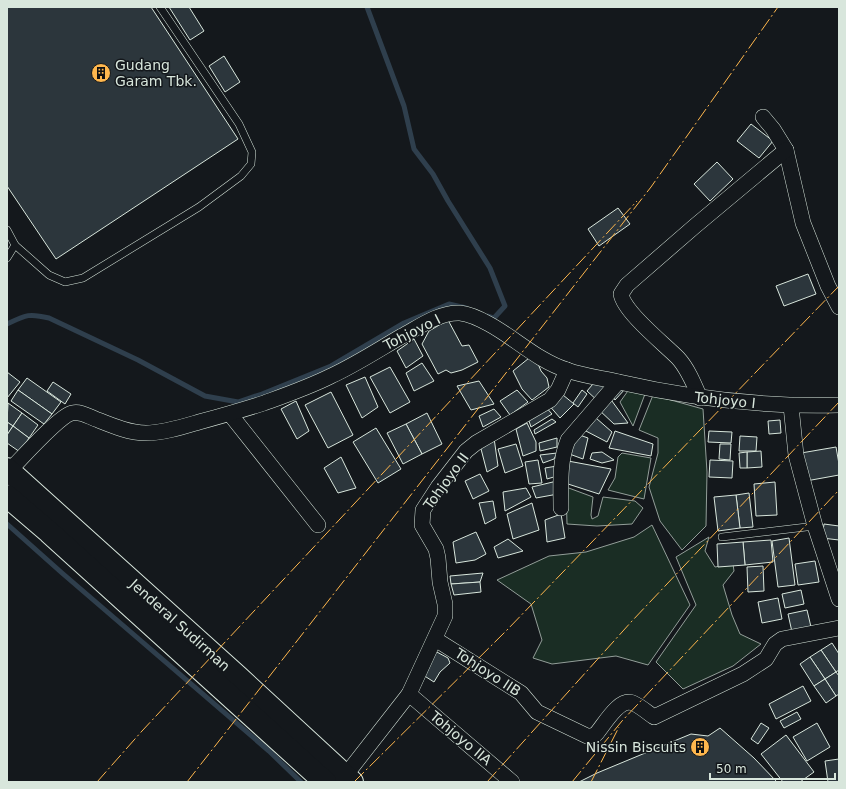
<svg xmlns="http://www.w3.org/2000/svg" width="846" height="789" font-family="'DejaVu Sans',sans-serif">
  <rect width="100%" height="100%" fill="#14181c"/>
  <g fill="#1a2d24" stroke="#939e99">
    <path d="M630,388L645,394L633,426L620,402Z"/>
    <path d="M653,395L703,409L707,472L706,526L682,550L660,521L649,487L658,453V438L639,430Z"/>
    <path d="M622,453L651,458L644,499L608,490L615,478L618,457Z"/>
    <path d="M566,487L593,497L591,515L592,519L598,516L603,497L635,501L643,508L632,524L597,526L567,524Z"/>
    <path d="M652,525L690,605L648,665L616,656L552,664L533,658L542,640L531,604L497,580L549,556L586,552L634,537Z"/>
    <path d="M709,537L705,551L715,567L733,564L734,571L723,585L732,615L740,634L761,644L733,666L683,689L656,662L696,605L676,557Z"/>
  </g>
  <g fill="none" stroke-linecap="round" stroke-linejoin="round">
    <g stroke="#2f3f4d" stroke-width="5">
      <path d="M367,7L404,106L414,149L433,174L448,201L490,268L505,306L494,318L488,316"/>
      <path d="M7,324C26,315 29,313 49,318L138,360L205,396L238,402L262,394L331,366L404,323L449,304L466,308"/>
      <path d="M7,524L62,573L269,751L301,782"/>
    </g>
  </g>
  <g fill="#2c363c" stroke="#d8e6dc">
    <path d="M7,7H151L238,139L56,259L7,186Z"/>
    <path d="M169,7H189L204,31L190,40Z"/>
    <path d="M224,56L240,82L225,92L209,66Z"/>
    <path d="M751,124L773,141L759,158L737,141Z"/>
    <path d="M717,162L733,179L710,201L694,184Z"/>
    <path d="M618,208L630,224L599,246L588,229Z"/>
    <path d="M808,274L816,294L784,306L776,286Z"/>
    <path d="M448,320L462,346L469,345L478,362L462,370L451,373L446,370L438,374L422,344L429,331Z"/>
    <path d="M414,339L423,356L406,368L397,351Z"/>
    <path d="M534,354L541,371L547,378L549,387L532,400L522,389L513,371Z"/>
    <path d="M422,363L434,381L414,391L406,373Z"/>
    <path d="M390,367L410,402L390,413L370,377Z"/>
    <path d="M7,372L20,382L7,398Z"/>
    <path d="M365,377L378,407L362,418L346,385Z"/>
    <path d="M27,378L61,402L52,414L18,390Z"/>
    <path d="M598,378L610,389L599,402L587,391Z"/>
    <path d="M479,381L494,404L471,410L457,386Z"/>
    <path d="M53,382L71,394L65,404L47,391Z"/>
    <path d="M619,384L626,388L615,400L611,394Z"/>
    <path d="M18,390L52,414L44,424L11,401Z"/>
    <path d="M517,390L528,402L510,415L500,401Z"/>
    <path d="M582,390L587,394L578,407L573,403Z"/>
    <path d="M331,392L353,435L328,448L305,405Z"/>
    <path d="M563,395L574,404L560,418L548,404Z"/>
    <path d="M609,397L628,423L614,424L598,409Z"/>
    <path d="M296,401L309,431L297,439L281,409Z"/>
    <path d="M8,403L22,413L13,426L7,422Z"/>
    <path d="M544,405L552,414L531,427L527,415Z"/>
    <path d="M494,409L501,417L483,427L479,416Z"/>
    <path d="M22,413L38,425L29,438L13,426Z"/>
    <path d="M427,413L442,444L422,454L406,424Z"/>
    <path d="M596,418L612,432L607,442L584,430Z"/>
    <path d="M552,419L556,422L535,434L534,430Z"/>
    <path d="M780,420L781,433L769,434L768,421Z"/>
    <path d="M7,422L13,426L7,435Z"/>
    <path d="M527,423L536,442V451L523,456L516,429Z"/>
    <path d="M406,424L422,454L403,464L387,433Z"/>
    <path d="M13,426L29,438L20,452L7,443V435Z"/>
    <path d="M376,428L401,469L378,483L353,442Z"/>
    <path d="M615,431L653,444L651,456L609,448Z"/>
    <path d="M709,431L732,432L731,443L708,442Z"/>
    <path d="M574,433L588,438L583,459L564,452Z"/>
    <path d="M740,436L757,437L756,451H739Z"/>
    <path d="M494,438L498,466L487,472L480,445Z"/>
    <path d="M557,438V447L540,451L539,443Z"/>
    <path d="M516,444L523,466L505,473L498,449Z"/>
    <path d="M720,444H731L730,460L719,459Z"/>
    <path d="M836,447L839,464V475L806,481L801,453Z"/>
    <path d="M761,451L762,467L747,468V452Z"/>
    <path d="M602,452L614,460L602,463L590,459L592,453Z"/>
    <path d="M747,452V468H740L739,453Z"/>
    <path d="M557,453L554,459L543,463L540,455Z"/>
    <path d="M341,457L356,488L338,493L324,468Z"/>
    <path d="M538,460L542,483L529,484L525,462Z"/>
    <path d="M710,460L733,461L732,478L709,477Z"/>
    <path d="M568,461L611,469L599,494L568,484L563,478Z"/>
    <path d="M557,466V476L547,479L545,468Z"/>
    <path d="M480,474L489,491L473,499L465,481Z"/>
    <path d="M557,481L558,494L536,498L532,487Z"/>
    <path d="M775,482L777,515L756,516L754,484Z"/>
    <path d="M526,488L531,497L505,511L503,492Z"/>
    <path d="M749,493L753,527L740,528L736,495Z"/>
    <path d="M736,495L740,528L718,531L714,497Z"/>
    <path d="M493,501L496,518L485,524L479,503Z"/>
    <path d="M532,503L539,530L513,539L507,514Z"/>
    <path d="M561,514L565,538L547,542L545,520Z"/>
    <path d="M824,524L839,526V540L822,538Z"/>
    <path d="M476,532L486,554L475,560L456,563L453,542Z"/>
    <path d="M789,538L795,585L778,587L772,541Z"/>
    <path d="M508,539L523,551L498,558L494,547Z"/>
    <path d="M771,540L773,562L745,565L743,542Z"/>
    <path d="M743,542L745,565L718,567L717,544Z"/>
    <path d="M815,561L819,582L798,585L795,564Z"/>
    <path d="M763,566L764,591L748,592L747,567Z"/>
    <path d="M483,573L480,582L451,584L450,576Z"/>
    <path d="M480,582L481,592L454,595L451,584Z"/>
    <path d="M801,590L804,604L785,608L782,594Z"/>
    <path d="M778,598L782,619L762,623L758,602Z"/>
    <path d="M807,610L811,627L792,632L788,614Z"/>
    <path d="M832,643L839,654V670L836,672L821,650Z"/>
    <path d="M821,650L836,672L825,679L810,657Z"/>
    <path d="M435,651L448,658L450,663L440,672L434,682L423,675Z"/>
    <path d="M810,657L825,679L814,686L800,664Z"/>
    <path d="M836,672L839,676V694L836,696L825,679Z"/>
    <path d="M825,679L836,696L826,703L814,686Z"/>
    <path d="M803,686L811,701L776,719L769,704Z"/>
    <path d="M797,712L801,719L784,728L780,721Z"/>
    <path d="M761,723L769,728L758,744L751,739Z"/>
    <path d="M817,723L830,747L807,761L793,737Z"/>
    <path d="M720,728L754,758L777,782H579L597,773L691,734L708,736Z"/>
    <path d="M786,735L814,772L800,782H783L761,754Z"/>
    <path d="M839,759V782H828L825,761Z"/>
  </g>
  <g fill="none" stroke-linecap="round" stroke-linejoin="round">
    <defs>
      <g id="service">
        <path d="M7,230L15,245L7,258"/>
        <path d="M15,245L49,275L65,282L83,278L199,207L241,176L251,164L252,152L239,124L160,7"/>
        <path d="M722,537L815,526"/>
      </g>
      <g id="minor">
        <path d="M763,117L773,129L786,150L803,223L828,286L839,307"/>
        <path d="M700,398C694,384 688,369 678,358C664,344 624,312 621,294L627,285L695,226L786,150"/>
        <path d="M791,406L796,455L815,526L839,599"/>
        <path d="M230,414L318,525"/>
        <path d="M9,471C21,459 59,416 72,413C82,411 89,417 98,420C113,426 130,433 146,433C163,433 182,427 199,422C221,416 242,410 264,403C286,395 309,387 331,376C355,365 378,350 402,336C419,327 439,312 460,313C470,314 480,319 489,324C515,338 538,361 567,370C583,376 602,378 619,382C693,399 764,407 839,405"/>
        <path d="M561,508C561,485 559,462 568,440L618,382"/>
        <path d="M435,639L521,693L537,712L587,736H592L596,734C604,725 619,697 633,703C640,706 647,712 654,717L743,674L766,659L775,644L782,639L839,628"/>
        <path d="M409,694L512,782"/>
        <path d="M345,776L409,694L445,616V604L440,582L438,558L436,549L422,525L423,510L438,487L466,451L476,443L550,400L558,390L567,370"/>
      </g>
      <g id="trunk">
        <path d="M7,469L238,677L352,782"/>
        <path d="M7,496L49,532L325,782"/>
      </g>
    </defs>
    <use href="#service" stroke="#d8e6dc" stroke-width="8"/>
    <use href="#minor" stroke="#d8e6dc" stroke-width="16"/>
    <use href="#trunk" stroke="#d8e6dc" stroke-width="24"/>
    <use href="#service" stroke="#14181c" stroke-width="7"/>
    <use href="#minor" stroke="#14181c" stroke-width="15"/>
    <use href="#trunk" stroke="#14181c" stroke-width="22"/>
    <g stroke="#ffb74d" stroke-width="1" stroke-dasharray="14 3 2 3" stroke-linecap="butt">
      <path d="M97,782L142,731L637,201"/>
      <path d="M187,782L651,187L778,7"/>
      <path d="M354,782L507,630L839,286"/>
      <path d="M487,782L632,621L839,402"/>
      <path d="M572,782L622,721L839,490"/>
      <path d="M591,782L619,727"/>
    </g>
  </g>
  <defs>
    <symbol id="building-disc" viewBox="-11 -11 22 22"><circle r="9.5" fill="#ffb74d" stroke="#14181c"/><path d="M-4-6H4V6H1V3H-1V6H-4ZM-2.5-4.3h1.7v1.8h-1.7ZM.8-4.3h1.7v1.8H.8ZM-2.5-1h1.7V.8h-1.7ZM.8-1h1.7V.8H.8Z" fill="#111"/></symbol>
  </defs>
  <g fill-rule="evenodd">
    <use href="#building-disc" x="90" y="62" width="22" height="22"/>
    <use href="#building-disc" x="689" y="736" width="22" height="22"/>
  </g>
  <g text-anchor="middle" dominant-baseline="central" stroke-width="3" stroke-linejoin="round" paint-order="stroke">
    <g font-size="14" fill="#d8e6dc" stroke="#14181c" text-anchor="start">
      <text x="115" y="65">Gudang<tspan x="115" dy="16">Garam Tbk.</tspan></text>
      <text x="686" y="747" text-anchor="end">Nissin Biscuits</text>
    </g>
    <g font-size="14" fill="#d8e6dc" stroke="#14181c">
      <text transform="translate(412 332) rotate(-27)">Tohjoyo I</text>
      <text transform="translate(725 400) rotate(6)">Tohjoyo I</text>
      <text transform="translate(446 481) rotate(-54)">Tohjoyo II</text>
      <text transform="translate(180 625) rotate(42)">Jenderal Sudirman</text>
      <text transform="translate(488 672) rotate(33)">Tohjoyo IIB</text>
      <text transform="translate(461 738) rotate(40)">Tohjoyo IIA</text>
    </g>
  </g>
  <rect width="846" height="789" fill="none" stroke="#d8e6dc" stroke-width="16"/>
  <path d="M710 773v6h125v-6" fill="none" stroke="#d8e6dc" stroke-width="2"/>
  <text x="716" y="773" font-size="12" fill="#d8e6dc" stroke="#14181c" stroke-width="3" paint-order="stroke">50 m</text>
</svg>
